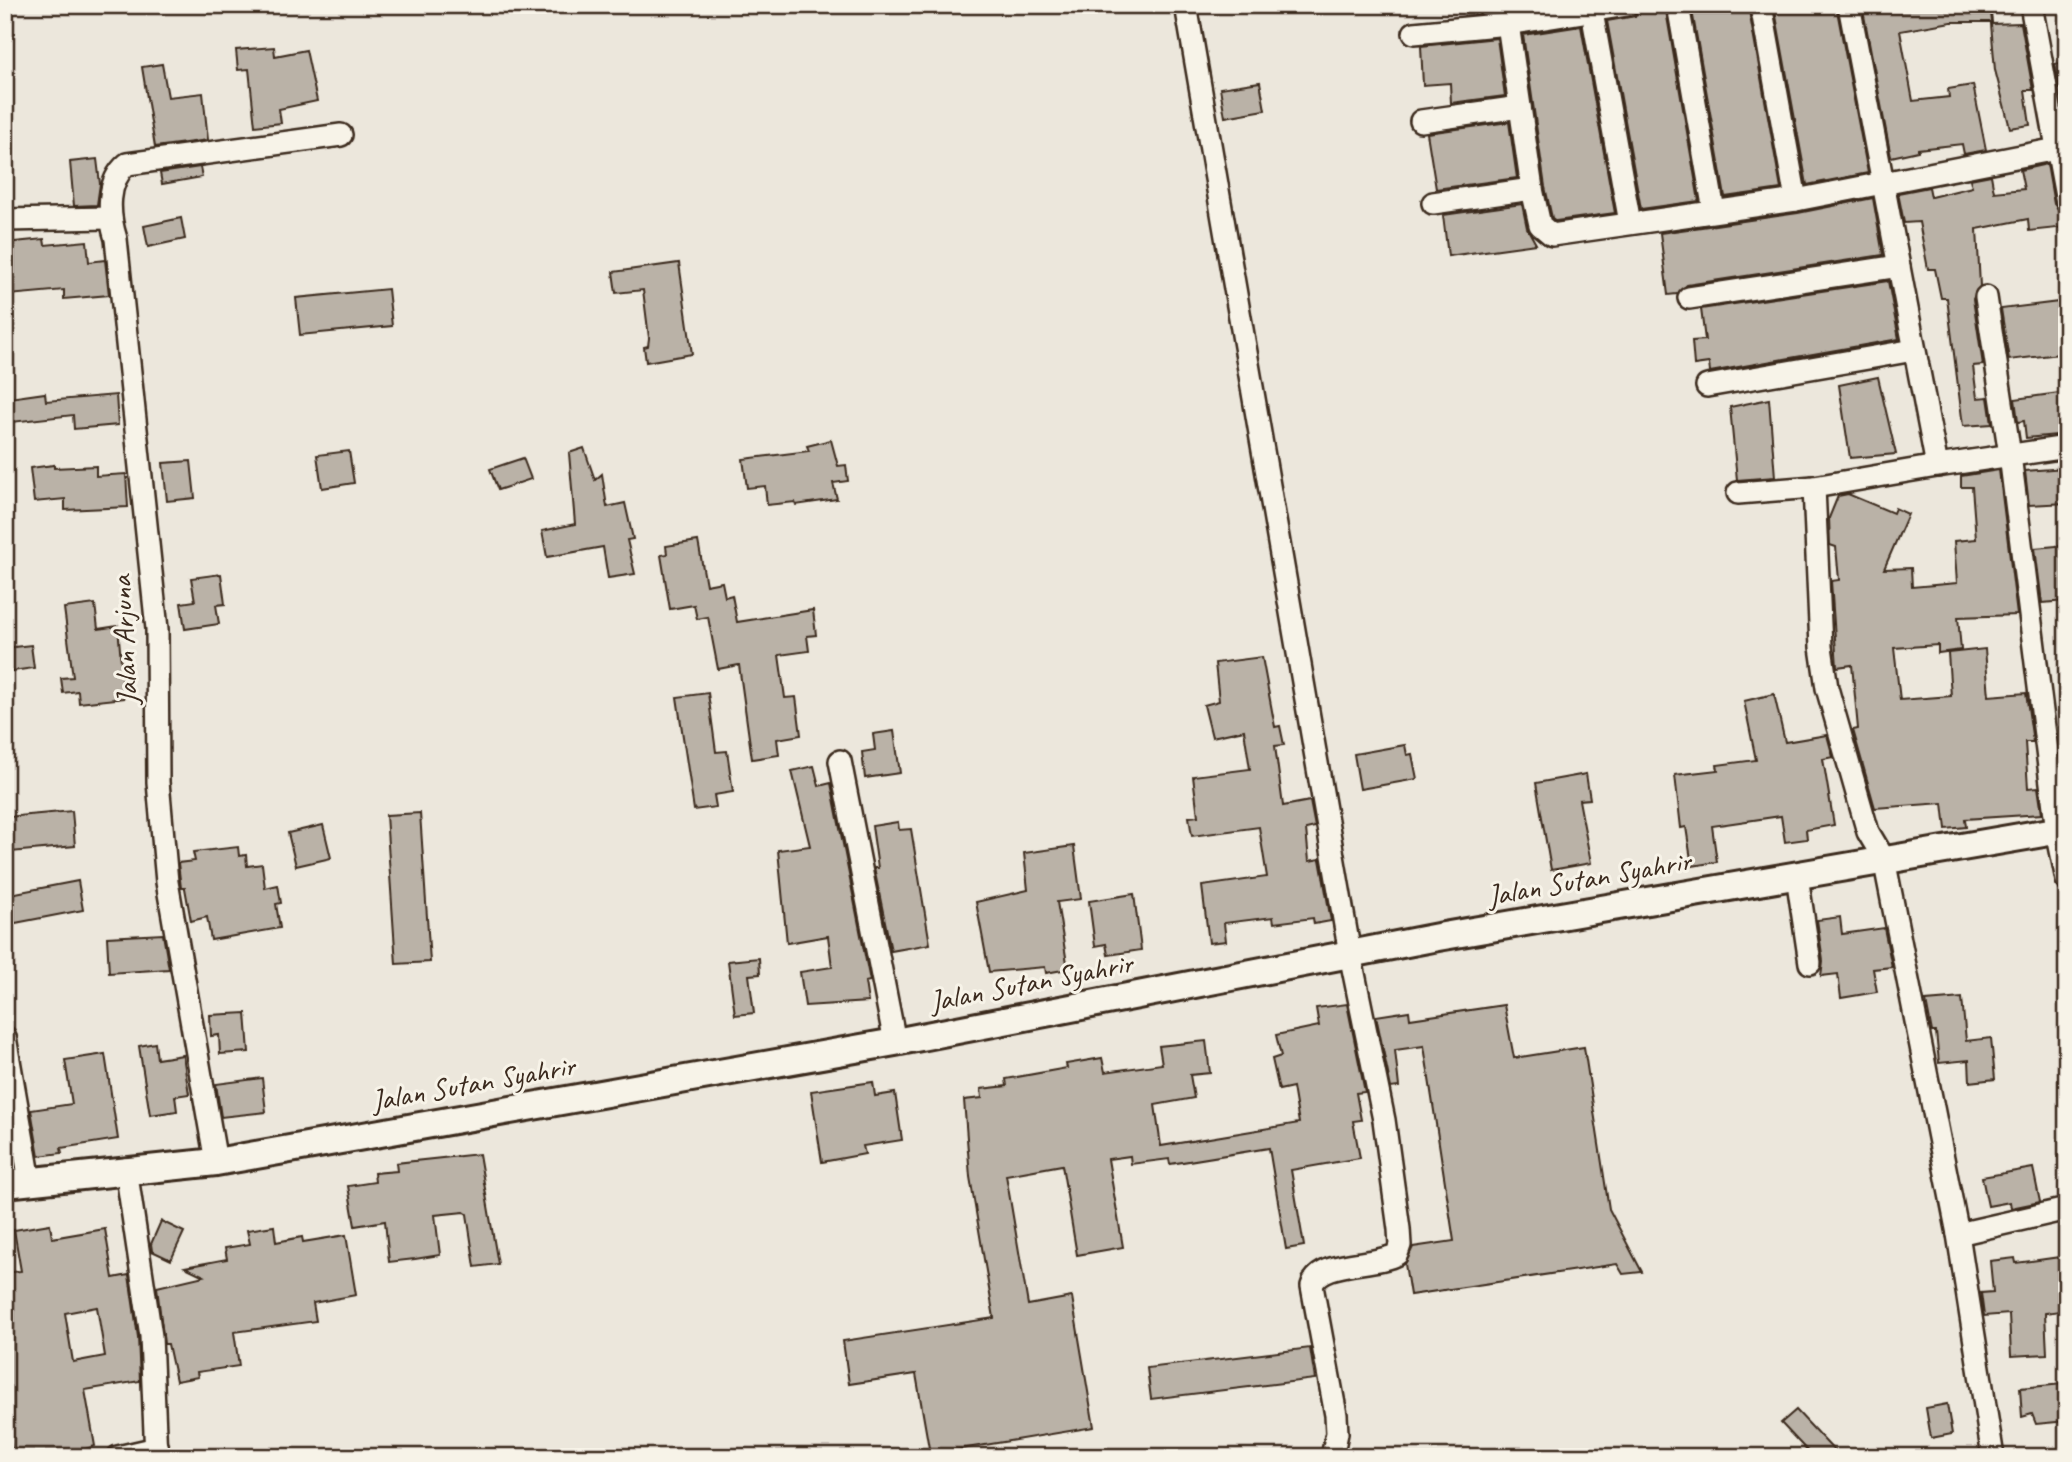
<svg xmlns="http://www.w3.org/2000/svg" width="2072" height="1462" font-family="Caveat,sans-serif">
  <rect width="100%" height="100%" fill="#ece7dc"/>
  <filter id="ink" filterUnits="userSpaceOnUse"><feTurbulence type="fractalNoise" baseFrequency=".0143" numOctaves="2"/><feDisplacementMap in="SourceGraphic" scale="14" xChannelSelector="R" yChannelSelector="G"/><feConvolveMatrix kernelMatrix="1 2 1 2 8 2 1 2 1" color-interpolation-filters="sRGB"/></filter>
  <g filter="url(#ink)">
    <g fill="#bab2a7" stroke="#3b2a1e" stroke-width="2" fill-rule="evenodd">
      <path d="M1640,5H1645V9L1665,5L1699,201L1641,209L1607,21L1635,16Z"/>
      <path d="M1691,5H1748L1781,189L1725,197Z"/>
      <path d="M1774,5H1836L1868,173L1807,185Z"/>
      <path d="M1862,5H1990L1992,22H1951L1900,31L1913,101L1949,97L1948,89L1973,85L1986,150L1964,154L1962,144L1918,149V151L1891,157Z"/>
      <path d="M2021,23L2033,90H2025L2030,125L2010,128L1995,70L1991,24Z"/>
      <path d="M1581,26L1615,213L1556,221L1552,218L1545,187L1523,35Z"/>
      <path d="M1497,38L1505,96L1451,103L1450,83L1423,85L1421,46Z"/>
      <path d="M274,47L275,56L306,50L317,101L279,109L281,123L255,126L249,69L238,70L236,50Z"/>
      <path d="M2067,62V89H2060L2055,64Z"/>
      <path d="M162,64L168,97L203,93L208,140L155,147L142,67Z"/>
      <path d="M1260,82L1265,110L1225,117L1220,88Z"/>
      <path d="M1509,122L1517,178L1436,189L1427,133Z"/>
      <path d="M97,159L100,184L97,205L74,206L70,162Z"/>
      <path d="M2047,164L2054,204L2064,215L2067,227L2029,231L2028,219L1977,229L1980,286L1973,299L1983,365L1973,366L1977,398L1988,397L1992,424L1963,426L1947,298H1941L1935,269H1928L1919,222L1904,223L1898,193L1929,187L1931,197L1972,187L1970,179L1991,175L1994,192L2024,189L2020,170Z"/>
      <path d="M200,167L202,177L162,184L160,173Z"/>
      <path d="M1873,198L1883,255L1687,285L1677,294L1668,295L1660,233L1798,213Z"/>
      <path d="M1522,204L1527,228L1536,244L1448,256L1443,215Z"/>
      <path d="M181,218L185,239L148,247L144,226Z"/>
      <path d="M44,239L45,245L87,241L89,262L105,260L109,295L64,299V290L9,295L5,243Z"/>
      <path d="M679,263L692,354L646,362L644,347L648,346L649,338L643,290L616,293L613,272Z"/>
      <path d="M1888,281L1899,339L1710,372L1709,363L1694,365L1692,341L1705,340L1701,309Z"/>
      <path d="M388,289L392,326L300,335L296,298Z"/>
      <path d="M2067,301V353L2009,360L2001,309Z"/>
      <path d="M1878,377L1896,454L1850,458L1839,385Z"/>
      <path d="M2067,392V434L2026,438L2024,421L2018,422L2015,399Z"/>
      <path d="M45,393L46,401L116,395L118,425L74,429L73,415L12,422L9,398Z"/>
      <path d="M1769,399L1775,477L1737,480L1730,407Z"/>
      <path d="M831,440L838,466L846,465L848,481L833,483L837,499L796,505L795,502L767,505L765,486L747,488L743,459L809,451L807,446Z"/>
      <path d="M584,448L595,480L602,474L607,507L625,503L633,539L627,540L635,574L608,578L603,547L547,557L542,531L575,524L569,453Z"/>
      <path d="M349,451L354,483L322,488L317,455Z"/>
      <path d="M523,458L531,479L498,490L490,469Z"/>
      <path d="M191,461L195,498L167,501L163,463Z"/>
      <path d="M54,465V468L96,466V476L126,474L128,507L65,510V499L34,502L30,468Z"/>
      <path d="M2065,468L2067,503L2029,505L2025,471Z"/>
      <path d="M1999,470L2017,615L1958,617L1961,650L1938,653V645L1894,648L1900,700L1951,696L1948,653L1985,649L1989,696L2026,693L2033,742H2025L2028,788L2038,787L2042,814L1965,819L1966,827L1946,829L1943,803L1875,808L1853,730L1858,729L1852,665L1837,667L1831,581L1839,580L1836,547L1830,545L1829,518L1838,496L1848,494L1893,513L1895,508L1908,514L1884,569L1911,568L1912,587L1957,583L1954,541L1976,539L1972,487H1961V476Z"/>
      <path d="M698,541L706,585L722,582L725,597L732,595L737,622L813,610L816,635L807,636L809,651L779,655L785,698L796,697L801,735L777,739L779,755L752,759L739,665L718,669L708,617L697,619L694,605L670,609L661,555L667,554L666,546Z"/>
      <path d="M2067,545V601L2042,603L2035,548Z"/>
      <path d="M221,574L225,604L216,605L219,624L185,629L181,603L195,601L191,578Z"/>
      <path d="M95,604L98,629L118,626L124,698L79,703L78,691L63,693L61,678L73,677L64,608Z"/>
      <path d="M31,645L34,668L5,672V648Z"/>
      <path d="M1262,657L1275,727L1280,726L1284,745L1275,746L1283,806L1310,801L1315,827L1306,829L1309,861L1320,859L1331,921L1314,924L1313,918L1274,923L1273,917L1224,923L1226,941L1209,943L1202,886L1267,877L1259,827L1192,836L1189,817L1198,816L1193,776L1250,769L1244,730L1212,737L1204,705L1219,701L1215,663Z"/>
      <path d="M708,693L716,752L727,751L733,792L714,795L716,807L694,810L677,697Z"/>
      <path d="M1774,694L1785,742L1827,735L1833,757L1823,759L1834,825L1806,830L1807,839L1785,842L1781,816L1712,826L1717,862L1692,866L1686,827L1681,828L1675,775L1718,770L1717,765L1756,760L1744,701Z"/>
      <path d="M894,731L900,773L865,778L862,752L875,750L873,734Z"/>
      <path d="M1405,745L1407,755L1412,754L1417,779L1360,789L1354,754Z"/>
      <path d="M814,766L819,786L831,783L870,981L865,982L868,1002L805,1006L800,972L832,967L828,936L787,943L778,850L810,846L792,771Z"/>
      <path d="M1586,774L1590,799L1579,800L1591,863L1551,870L1536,783Z"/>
      <path d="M72,811L75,846L11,852L7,817Z"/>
      <path d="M420,813L430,962L396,964L386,815Z"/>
      <path d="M898,822L899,830L911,829L930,944L891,951L874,868H878L872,826Z"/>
      <path d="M323,825L331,858L296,866L288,833Z"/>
      <path d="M1074,846L1081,899L1057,902L1068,969L1046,973L1045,967L989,972L976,902L1028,890L1024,853Z"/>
      <path d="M238,847L239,856L246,855L247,866L262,864L265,888L278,885L281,903L276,904L280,928L211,940L207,917L191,921L185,888H181L178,863L195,861L193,852Z"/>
      <path d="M78,881L83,910L5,925V895Z"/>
      <path d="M1134,894L1141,950L1108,955L1106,944L1095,946L1089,901Z"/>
      <path d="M1840,917L1842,934L1884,928L1892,967L1873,969L1877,992L1841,998L1838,974L1821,976L1823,961L1817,920Z"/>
      <path d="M163,934L169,969L109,973L107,937Z"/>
      <path d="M759,958L760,974L749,975L754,1013L735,1015L728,961Z"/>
      <path d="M1962,998L1966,1041L1991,1038L1995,1079L1970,1082L1969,1060L1939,1063L1936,1032H1932L1926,1001Z"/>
      <path d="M1347,1004L1365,1092L1356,1093L1361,1120L1353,1121L1360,1158L1291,1170L1304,1246L1286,1249L1269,1148L1170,1164L1169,1159L1131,1164L1130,1156L1108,1159L1123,1247L1077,1255L1062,1165L1006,1175L1028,1305L1072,1297L1094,1427L930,1454L916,1374L849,1384L843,1341L994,1318L970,1177L964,1100L982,1098L981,1089L1007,1086L1006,1079L1067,1068L1066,1064L1102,1058L1105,1072L1162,1064L1159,1046L1206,1041L1210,1073L1190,1075L1194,1098L1155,1105L1161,1146L1299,1123L1293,1087L1279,1090L1272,1059L1281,1056L1276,1035L1319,1026L1316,1008Z"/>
      <path d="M1504,1005L1514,1058L1584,1047L1609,1209L1642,1272L1623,1274L1617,1264L1410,1295L1405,1264L1413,1247L1454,1241L1424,1046L1395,1050L1399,1087L1391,1088L1376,1016L1409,1011L1410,1019Z"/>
      <path d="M246,1013L249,1052L220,1054L219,1035L211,1036L210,1015Z"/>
      <path d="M155,1043L157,1059L183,1055L189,1094L175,1096L177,1111L150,1115L139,1046Z"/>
      <path d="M105,1054L118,1139L61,1148L62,1153L39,1156L31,1110L72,1104L65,1060Z"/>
      <path d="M262,1078L266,1112L221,1117L216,1084Z"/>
      <path d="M873,1082L875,1096L895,1093L902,1140L863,1146L865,1154L822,1162L811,1091Z"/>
      <path d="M479,1154L498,1264L475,1267L467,1214L464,1212L435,1215L440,1255L415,1259L389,1262L385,1221L355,1226L348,1186L375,1182L374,1173L397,1171L396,1163Z"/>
      <path d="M2033,1168L2040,1202L2011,1208L2010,1202L1988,1206L1982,1177Z"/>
      <path d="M161,1221L184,1232L171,1260L152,1251L151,1244Z"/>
      <path d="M50,1224L52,1238L105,1229L113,1278L129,1275L138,1337L140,1381L85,1390L95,1446L59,1457H14L5,1424V1273L21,1271L14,1230ZM97,1307L105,1356L73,1362L65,1313Z"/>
      <path d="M274,1226L276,1242L302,1237L303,1242L346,1235L356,1295L313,1303L316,1321L234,1332L239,1366L197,1372L198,1377L176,1381L168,1344H164L157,1287L204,1276L185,1267L227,1259L225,1248L250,1244L247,1230Z"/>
      <path d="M2067,1256V1310L2045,1313L2047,1354L2011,1356L2009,1314L1984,1316L1981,1293L1993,1292L1990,1261L2015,1258L2016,1263Z"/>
      <path d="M1310,1348L1315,1379L1151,1399L1147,1368Z"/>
      <path d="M2063,1384L2067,1421L2036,1424L2032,1414L2022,1417L2020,1388Z"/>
      <path d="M1947,1404L1952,1434L1931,1438L1926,1408Z"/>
      <path d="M1796,1410L1840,1457H1813L1781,1423Z"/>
    </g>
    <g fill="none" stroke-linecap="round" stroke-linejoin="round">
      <defs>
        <g id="minor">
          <path d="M1186,5L1350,954L1384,1120L1399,1229L1400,1245L1397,1254C1375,1267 1319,1259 1312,1286L1336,1415L1337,1433L1332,1457"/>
          <path d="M1678,5L1714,211"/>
          <path d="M1761,5L1796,200"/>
          <path d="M1849,5L1937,466L2067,447"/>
          <path d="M2031,5L2067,202"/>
          <path d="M1592,12L1630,223"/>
          <path d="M1508,24L1532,189L1540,225L1552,235L1796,200L2067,147"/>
          <path d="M1414,33L1508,24L1627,5"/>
          <path d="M1421,121L1520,107"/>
          <path d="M1433,203L1532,189"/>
          <path d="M5,220L110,218"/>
          <path d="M1986,297L2010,455L2057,831L2067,880"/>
          <path d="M1689,298L1899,266"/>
          <path d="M1707,386L1914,350"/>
          <path d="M1814,487L1821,647L1827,688L1868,832L1884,859L1958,1234L1993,1457"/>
          <path d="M1738,493L1814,487L1937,466"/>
          <path d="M840,761L895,1042"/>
          <path d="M1797,876L1810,963"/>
          <path d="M5,1037L30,1181"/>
          <path d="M216,1162L167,882L158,782L157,629L116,239C108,214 106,182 127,164L341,135"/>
          <path d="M126,1169L151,1336L156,1457"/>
          <path d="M1958,1234L2067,1209"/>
          <path d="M118,1457L157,1448"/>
        </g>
        <path id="tertiary" d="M5,1184L216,1162L895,1042L1438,937L2067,829"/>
      </defs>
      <use href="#minor" stroke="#3b2a1e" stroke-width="26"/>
      <use href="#tertiary" stroke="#3b2a1e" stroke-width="32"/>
      <use href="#minor" stroke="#f7f3e8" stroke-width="21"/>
      <use href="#tertiary" stroke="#f7f3e8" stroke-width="26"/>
    </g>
  </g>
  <g text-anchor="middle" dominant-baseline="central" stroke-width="6" stroke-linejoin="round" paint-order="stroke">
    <g font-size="30" fill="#3b2a1e" stroke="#f7f3e8">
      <text transform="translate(124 640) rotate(-93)">Jalan Arjuna</text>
      <text transform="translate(1589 878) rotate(-10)">Jalan Sutan Syahrir</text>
      <text transform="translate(1031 982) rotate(-11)">Jalan Sutan Syahrir</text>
      <text transform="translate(473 1083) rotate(-10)">Jalan Sutan Syahrir</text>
    </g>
  </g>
  <rect width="2072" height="1462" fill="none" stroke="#f7f3e8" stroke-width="28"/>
  <rect x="14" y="14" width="2044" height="1434" fill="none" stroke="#3b2a1e" stroke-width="2.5" filter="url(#ink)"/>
</svg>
